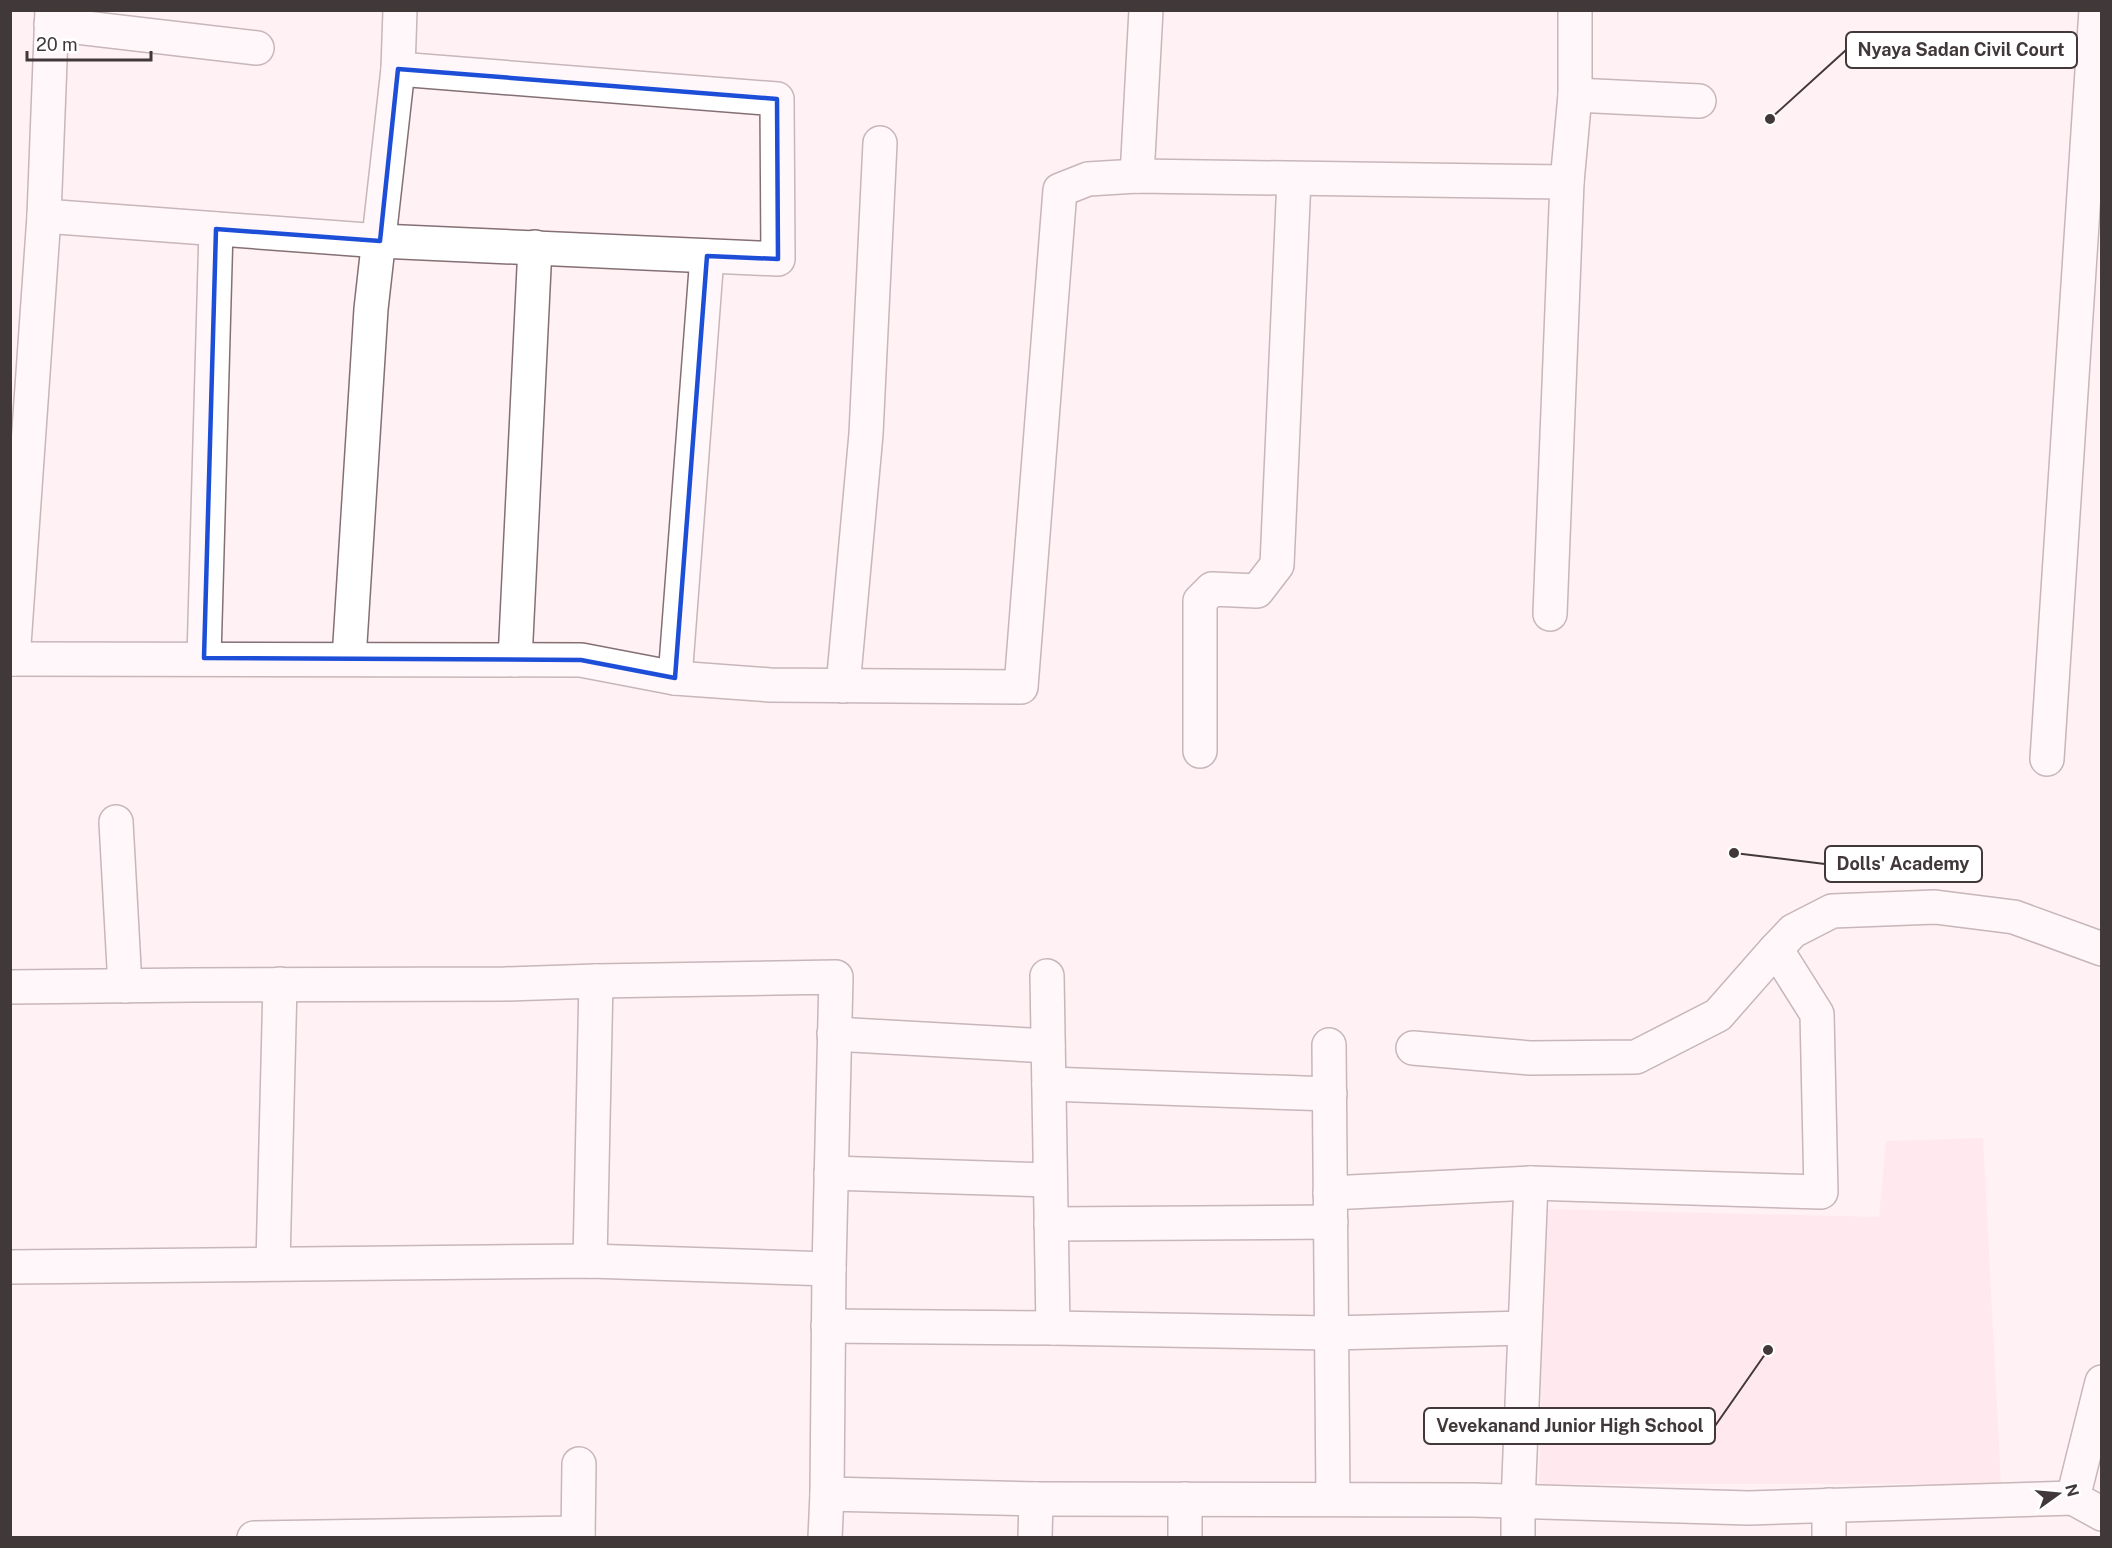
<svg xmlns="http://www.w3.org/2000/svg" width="2112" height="1548" font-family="'Public Sans',sans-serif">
  <rect width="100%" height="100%" fill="#fff1f4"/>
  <path fill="#ffdfe6" d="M1983,1138L2001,1484H1539L1545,1209L1879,1217L1886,1141Z"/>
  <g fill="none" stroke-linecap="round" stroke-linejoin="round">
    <defs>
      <g id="minor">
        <path d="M51,24L257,48"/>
        <path d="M1575,95L1699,101"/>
        <path d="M1137,176L1146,10"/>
        <path d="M44,216L380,241L778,259L777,99L398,69"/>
        <path d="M1550,614L1567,182"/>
        <path d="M204,658L216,229"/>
        <path d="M10,659L581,660L675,678L770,685L1021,687L1060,190L1088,179L1137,176L1567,182L1575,95V10"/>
        <path d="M13,659L44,216L52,10"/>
        <path d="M349,659L371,309L398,69L400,10"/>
        <path d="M515,660L535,247"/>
        <path d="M675,678L707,256"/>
        <path d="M843,686L866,434L880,143"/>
        <path d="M1200,751V601L1212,589L1257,591L1277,565L1294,179"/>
        <path d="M2047,759L2096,10"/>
        <path d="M116,822L125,986"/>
        <path d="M1047,976L1053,1328"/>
        <path d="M10,987L192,985L505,984L596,981L836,977L829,1269L827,1494L1036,1499L1473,1500L1749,1508L2073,1498L2102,1514"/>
        <path d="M834,1034L1048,1046"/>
        <path d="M1329,1045L1333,1499"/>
        <path d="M1413,1048L1530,1058L1636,1057L1718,1015L1776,949L1793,931L1832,911L1935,907L2014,917L2102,949"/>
        <path d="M1049,1084L1330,1094"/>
        <path d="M831,1173L1050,1180"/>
        <path d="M1330,1193L1531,1183L1821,1192L1817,1014L1776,949"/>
        <path d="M1051,1224L1331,1222"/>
        <path d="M590,1261L596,981"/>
        <path d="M273,1263L280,984"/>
        <path d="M10,1267L590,1261L829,1269"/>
        <path d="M828,1326L1053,1328L1332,1333L1525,1328"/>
        <path d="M2073,1498L2102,1382"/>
        <path d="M254,1538L578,1533"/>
        <path d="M578,1538L579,1464"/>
        <path d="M825,1538L827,1494"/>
        <path d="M1035,1538L1036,1499"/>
        <path d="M1185,1538V1499"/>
        <path d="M1518,1538V1503L1531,1183"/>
        <path d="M1829,1538V1505"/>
      </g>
    </defs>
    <use href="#minor" stroke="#846f74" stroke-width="36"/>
    <use href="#minor" stroke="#fff" stroke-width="33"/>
  </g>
  <path d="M0 0H2112V1548H0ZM398,69L777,99L778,259L707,256L675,678L581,660L204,658L216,229L380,241Z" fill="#fff1f4" fill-opacity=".55" fill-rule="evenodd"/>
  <path fill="none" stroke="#1d4ed8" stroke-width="4.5" stroke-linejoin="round" d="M398,69L777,99L778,259L707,256L675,678L581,660L204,658L216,229L380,241Z"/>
  <path fill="none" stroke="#41383a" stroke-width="2" d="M1770 119L1846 50M1734 853L1825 864M1768 1350L1715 1426"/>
  <g fill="#41383a" stroke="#fff" stroke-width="2">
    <circle cx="1770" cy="119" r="6"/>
    <circle cx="1734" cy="853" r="6"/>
    <circle cx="1768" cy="1350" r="6"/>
  </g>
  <g fill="#fff" stroke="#41383a" stroke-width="2">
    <rect x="1846" y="32" width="231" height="36" rx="6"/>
    <rect x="1825" y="846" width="157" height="36" rx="6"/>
    <rect x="1424" y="1408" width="291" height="36" rx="6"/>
  </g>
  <g font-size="18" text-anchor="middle" font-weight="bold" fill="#41383a">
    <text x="1961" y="56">Nyaya Sadan Civil Court</text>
    <text x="1903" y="870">Dolls' Academy</text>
    <text x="1570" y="1432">Vevekanand Junior High School</text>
  </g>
  <rect width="2112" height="1548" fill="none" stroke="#41383a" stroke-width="24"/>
  <g transform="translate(2058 1494) rotate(75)" stroke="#ffffff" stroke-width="4.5" paint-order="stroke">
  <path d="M0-4.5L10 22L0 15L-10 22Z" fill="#41383a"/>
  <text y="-9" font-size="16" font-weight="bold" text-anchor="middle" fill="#41383a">N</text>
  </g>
  <path d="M27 51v9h124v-9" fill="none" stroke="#41383a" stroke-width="3"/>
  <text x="36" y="51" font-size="18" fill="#41383a" stroke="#ffffff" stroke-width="4.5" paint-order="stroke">20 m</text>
</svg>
